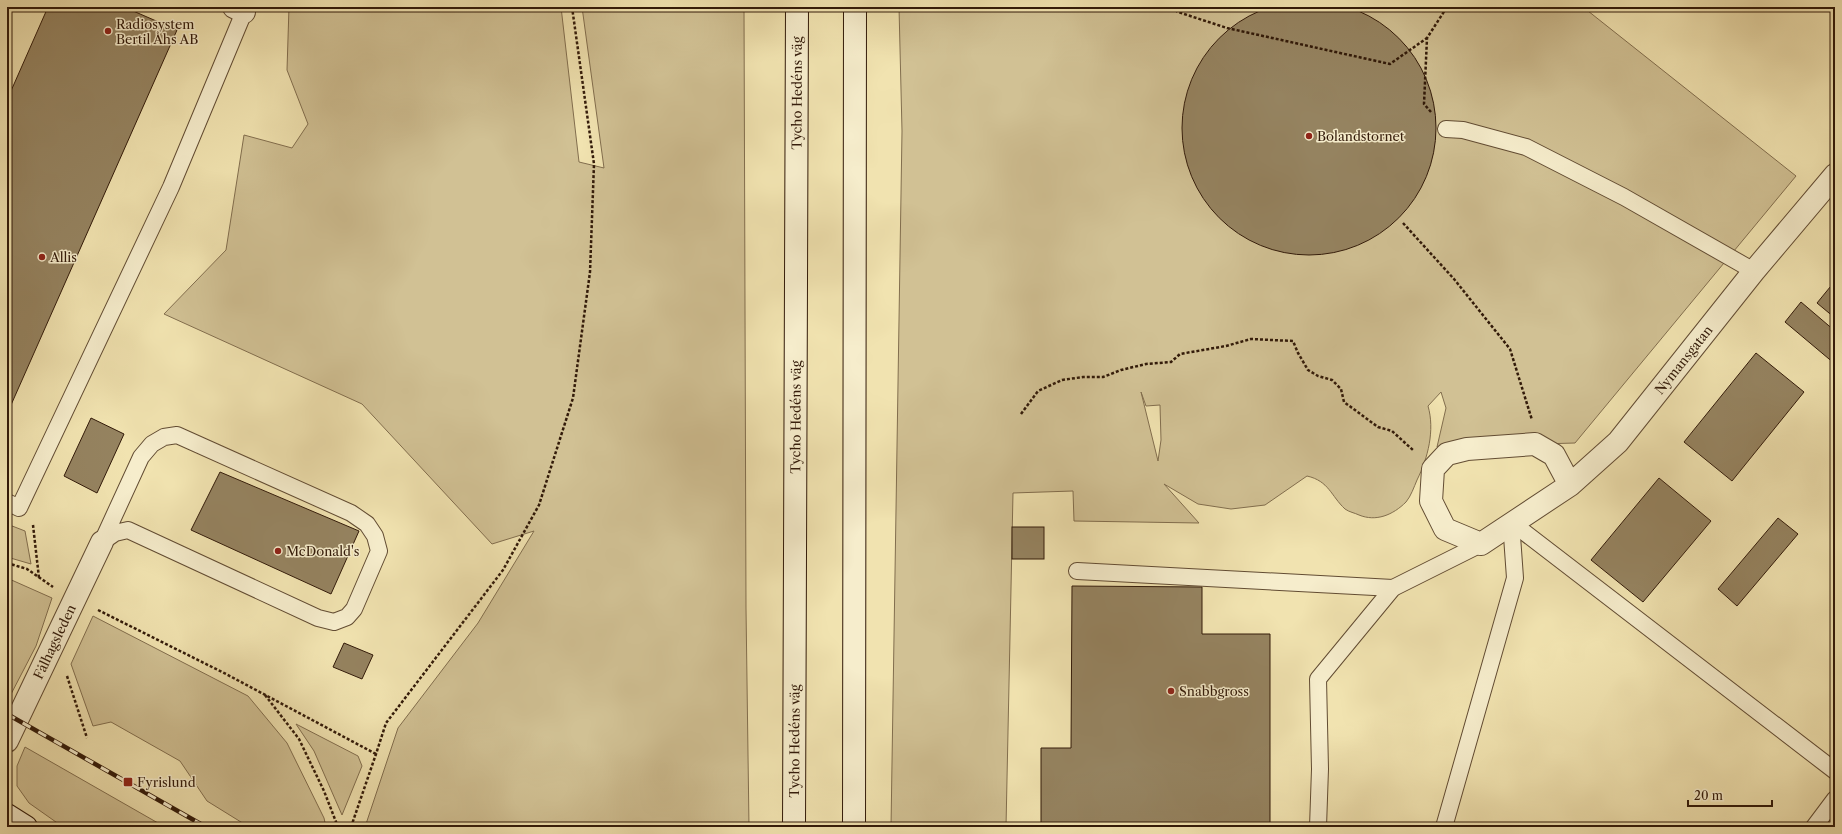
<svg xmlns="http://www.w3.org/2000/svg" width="1842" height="834" font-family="'Libre Caslon Text',serif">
  <rect width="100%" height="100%" fill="#f1e3b0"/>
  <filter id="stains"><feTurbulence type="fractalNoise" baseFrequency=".005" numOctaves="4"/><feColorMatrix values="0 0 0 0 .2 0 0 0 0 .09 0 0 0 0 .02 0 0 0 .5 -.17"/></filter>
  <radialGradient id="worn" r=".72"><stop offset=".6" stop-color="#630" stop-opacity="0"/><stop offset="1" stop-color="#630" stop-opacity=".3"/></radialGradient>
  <g fill="#d1c194" stroke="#826e4e" fill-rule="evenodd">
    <path d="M289,7H561L579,162L604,168L582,7H744L746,608L749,827H365L398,728L478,623L534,531L492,544L362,404L164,314L226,250L244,135L292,148L308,124L287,70Z"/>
    <path d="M899,7H1583L1796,176L1575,443L1437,447L1446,408L1441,392L1428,406C1435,430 1428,458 1417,480C1414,487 1411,496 1406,502C1393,515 1376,522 1359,515C1355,513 1349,512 1345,509C1331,496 1329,481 1307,476L1265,505L1231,509L1198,504L1164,484L1199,523L1074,521L1073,491L1013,493L1006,827H891L902,131ZM1141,392L1146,406L1160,405L1161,440L1158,461Z"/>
    <path d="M7,524L25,531L31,564L7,557Z"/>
    <path d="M7,578L52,598L36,646L9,698L7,697Z"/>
    <path d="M93,616L248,696L287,743L324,818L326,827H249L207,801L180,761L111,722L93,726L71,664Z"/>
    <path d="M296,724L358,756L362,766L342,815L314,751Z"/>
    <path d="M25,747L165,827H63L29,803L17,786V766Z"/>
  </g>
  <g fill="#958360" stroke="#321a09">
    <circle cx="1309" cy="128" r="127"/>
    <path d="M48,7H124L177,30L7,414V100Z"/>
    <path d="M1835,281V318L1817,303Z"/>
    <path d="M1801,302L1835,331V364L1785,322Z"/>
    <path d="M1756,353L1804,392L1732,481L1684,442Z"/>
    <path d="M91,418L124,434L97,493L64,476Z"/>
    <path d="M220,472L359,531L331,594L191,530Z"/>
    <path d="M1659,478L1711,521L1643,602L1591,560Z"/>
    <path d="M1778,518L1798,534L1737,606L1718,589Z"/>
    <rect x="1012" y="527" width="32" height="32"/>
    <path d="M1072,586L1202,587V634H1270V827H1041V748H1071Z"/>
    <path d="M344,643L373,655L362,679L333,667Z"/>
  </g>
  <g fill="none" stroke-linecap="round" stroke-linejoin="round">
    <defs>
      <g id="lane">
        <path d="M1446,129L1463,130L1526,147L1624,197L1754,271"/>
        <path d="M177,435L351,513L367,524L375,536L379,551L354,609L347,617L334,622L318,618L128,530L115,533L102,542L141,457L152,444L164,437Z"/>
        <path d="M7,502L19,508L171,187L244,12L245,7"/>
        <path d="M1511,522L1835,771"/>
        <path d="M1077,571L1393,588"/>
        <path d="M1318,827L1320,769L1318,679L1393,588L1481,544"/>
        <path d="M1444,827L1515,578L1511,522"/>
        <path d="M1814,827L1835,799"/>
      </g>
      <g id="street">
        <path d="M234,7L244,12"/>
        <path id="s1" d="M1570,485L1554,455L1535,444L1467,449L1447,454L1433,469L1431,501L1445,529L1481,544L1570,485L1618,442L1754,271L1835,175"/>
        <path id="s2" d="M7,741L102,542"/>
      </g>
      <g id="secondary">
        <path d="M7,815L26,827"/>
        <path id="s3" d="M794,827L797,7"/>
        <path d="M854,827L855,7"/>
      </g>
    </defs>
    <use href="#lane" stroke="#624c33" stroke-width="18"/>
    <use href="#street" stroke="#624c33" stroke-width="24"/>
    <use href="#secondary" stroke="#321a09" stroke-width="24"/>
    <g stroke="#321a09" stroke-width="2.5" stroke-dasharray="3 2" stroke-linecap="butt">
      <path d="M1171,7L1178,12L1227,28L1390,64L1427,38"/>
      <path d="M1431,112L1424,104L1427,38L1447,7"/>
      <path d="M1403,223L1454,279L1510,349L1532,420"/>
      <path d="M1021,414L1038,391L1062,380L1083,377H1103L1121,370L1146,364L1171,362L1180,354L1226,346L1251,339L1293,341L1298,353L1308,370L1318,376L1332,380L1341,389L1344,402L1378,427L1392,431L1414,451"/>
      <path d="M33,525L39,578"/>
      <path d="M7,563L27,569L53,587"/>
      <path d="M98,610L226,674L376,754"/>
      <path d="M67,676L87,738"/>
      <path d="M265,695L299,739L324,791L338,827"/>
      <path d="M351,827L376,754L386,723L503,570L539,505L573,398L590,272L594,164L572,7"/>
    </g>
    <use href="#lane" stroke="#f6edcc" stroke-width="16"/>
    <use href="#street" stroke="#f6edcc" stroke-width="22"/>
    <use href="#secondary" stroke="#f6edcc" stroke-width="22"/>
    <defs>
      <path id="rail" d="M7,714L206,827"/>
    </defs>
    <use href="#rail" stroke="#321a09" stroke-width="4.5"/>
    <use href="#rail" stroke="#f6edcc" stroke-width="3" stroke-dasharray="9" stroke-linecap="butt"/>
  </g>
  <g fill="#8f2418" stroke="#f6edcc" stroke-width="1.5">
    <circle cx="108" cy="31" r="4"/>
    <circle cx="1309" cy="136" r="4"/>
    <circle cx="42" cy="257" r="4"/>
    <circle cx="278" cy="551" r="4"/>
    <circle cx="1171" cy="691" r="4"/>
    <rect x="123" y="777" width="10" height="10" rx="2"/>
  </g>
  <g text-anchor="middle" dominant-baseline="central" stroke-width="3" stroke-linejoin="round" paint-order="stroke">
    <g font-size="13" fill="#321a09" stroke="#f6edcc" text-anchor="start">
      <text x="116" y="24">Radiosystem<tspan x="116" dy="15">Bertil Åhs AB</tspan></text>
      <text x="1317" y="136">Bolandstornet</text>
      <text x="50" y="257">Allis</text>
      <text x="286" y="551">McDonald's</text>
      <text x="1179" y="691">Snabbgross</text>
      <text x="137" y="782">Fyrislund</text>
    </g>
    <g font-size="13" fill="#321a09" stroke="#f6edcc">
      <text stroke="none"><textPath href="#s3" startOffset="734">Tycho Hedéns väg</textPath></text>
      <text stroke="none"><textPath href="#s1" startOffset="544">Nymansgatan</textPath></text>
      <text stroke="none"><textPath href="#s3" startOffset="410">Tycho Hedéns väg</textPath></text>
      <text stroke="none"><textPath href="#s2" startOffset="110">Fålhagsleden</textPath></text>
      <text stroke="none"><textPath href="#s3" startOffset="86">Tycho Hedéns väg</textPath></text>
    </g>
  </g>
  <rect width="1842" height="834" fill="none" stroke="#f1e3b0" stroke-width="24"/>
  <rect x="8" y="8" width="1826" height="818" fill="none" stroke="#321a09" stroke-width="2"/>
  <rect x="12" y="12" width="1818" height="810" fill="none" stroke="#321a09"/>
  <path d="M1688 800v6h84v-6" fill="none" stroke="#321a09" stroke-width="2"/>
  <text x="1694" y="800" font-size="12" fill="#321a09" stroke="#f6edcc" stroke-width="3" paint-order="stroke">20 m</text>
  <rect width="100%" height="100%" filter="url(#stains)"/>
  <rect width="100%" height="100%" fill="url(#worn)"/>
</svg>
